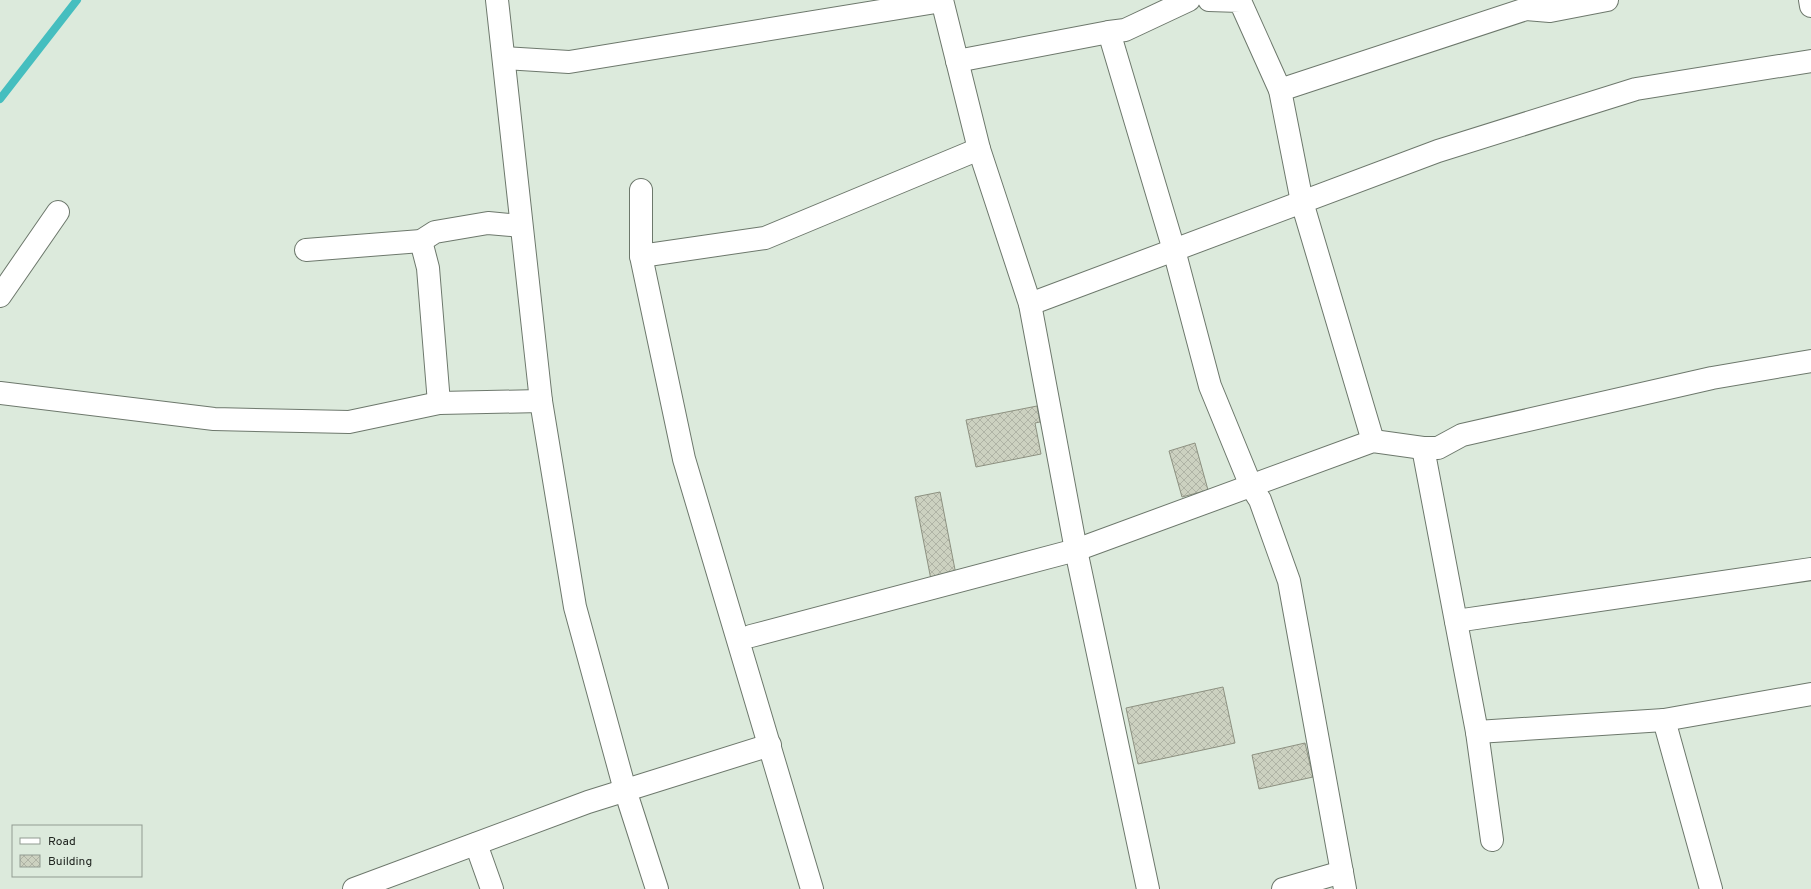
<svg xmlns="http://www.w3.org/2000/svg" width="1811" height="889" font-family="Overpass,sans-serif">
  <defs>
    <pattern id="building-cross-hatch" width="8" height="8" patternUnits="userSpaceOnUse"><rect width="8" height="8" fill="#ccd1c0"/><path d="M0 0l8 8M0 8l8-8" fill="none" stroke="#afb3a5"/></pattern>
  </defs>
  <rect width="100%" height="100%" fill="#dceadc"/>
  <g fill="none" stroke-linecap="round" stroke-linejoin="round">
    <path stroke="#45bebf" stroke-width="8" d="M0,99L77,0"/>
  </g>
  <g fill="url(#building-cross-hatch)" stroke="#8d9181">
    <path d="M1037,406L1040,422L1035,423L1041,454L976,467L966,420Z"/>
    <path d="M1195,443L1208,490L1182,497L1169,451Z"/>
    <path d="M940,492L957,580L932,585L915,497Z"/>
    <path d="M1223,687L1235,743L1138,764L1126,708Z"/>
    <path d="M1305,743L1313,777L1259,789L1252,755Z"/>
  </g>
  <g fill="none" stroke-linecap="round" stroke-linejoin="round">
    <defs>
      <g id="street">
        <path d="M497,0L541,401L575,607L625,790"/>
        <path d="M942,0L979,149L1030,304L1076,550L1148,889"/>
        <path d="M1209,0L1240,1L1280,90L1302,202L1373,441"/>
        <path d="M1810,0L1811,6"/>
        <path d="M1109,32L1174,250L1210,386L1251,486L1260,500L1289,581L1345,889"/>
        <path d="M504,58L569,62L942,1"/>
        <path d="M957,61L1109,32L1125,30L1189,0"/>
        <path d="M1280,90L1526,9L1550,11L1607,0"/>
        <path d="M641,190V256L684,459L812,889"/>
        <path d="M421,241L428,268L439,403"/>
        <path d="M306,250L421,241L435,232L488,223L521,226"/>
        <path d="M641,256L765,238L979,149"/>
        <path d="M0,296L58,212"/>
        <path d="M1030,304L1438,151L1636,89L1811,61"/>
        <path d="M0,393L214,419L349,422L439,403L541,401"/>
        <path d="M1423,448L1477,732L1492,840"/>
        <path d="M1456,621L1811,569"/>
        <path d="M751,636L1076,550L1373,441L1423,448H1438L1462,435L1712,378L1811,361"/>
        <path d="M1664,720L1711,889"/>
        <path d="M1477,732L1664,720L1811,694"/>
        <path d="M629,802L657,889"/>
        <path d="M476,844L492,889"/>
        <path d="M354,889L588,802L770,745"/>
        <path d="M1283,889L1342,872"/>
      </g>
    </defs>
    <use href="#street" stroke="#6d786c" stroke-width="24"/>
    <use href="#street" stroke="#fff" stroke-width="22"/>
  </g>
  <rect x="12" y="825" width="130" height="52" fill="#dceadc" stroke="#919b91"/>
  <rect x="20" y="838" width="20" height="6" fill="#ffffff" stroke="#919b91"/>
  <text x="48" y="845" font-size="12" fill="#202520">Road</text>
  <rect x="20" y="855" width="20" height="12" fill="url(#building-cross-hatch)" stroke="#919b91"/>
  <text x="48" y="865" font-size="12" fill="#202520">Building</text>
</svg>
